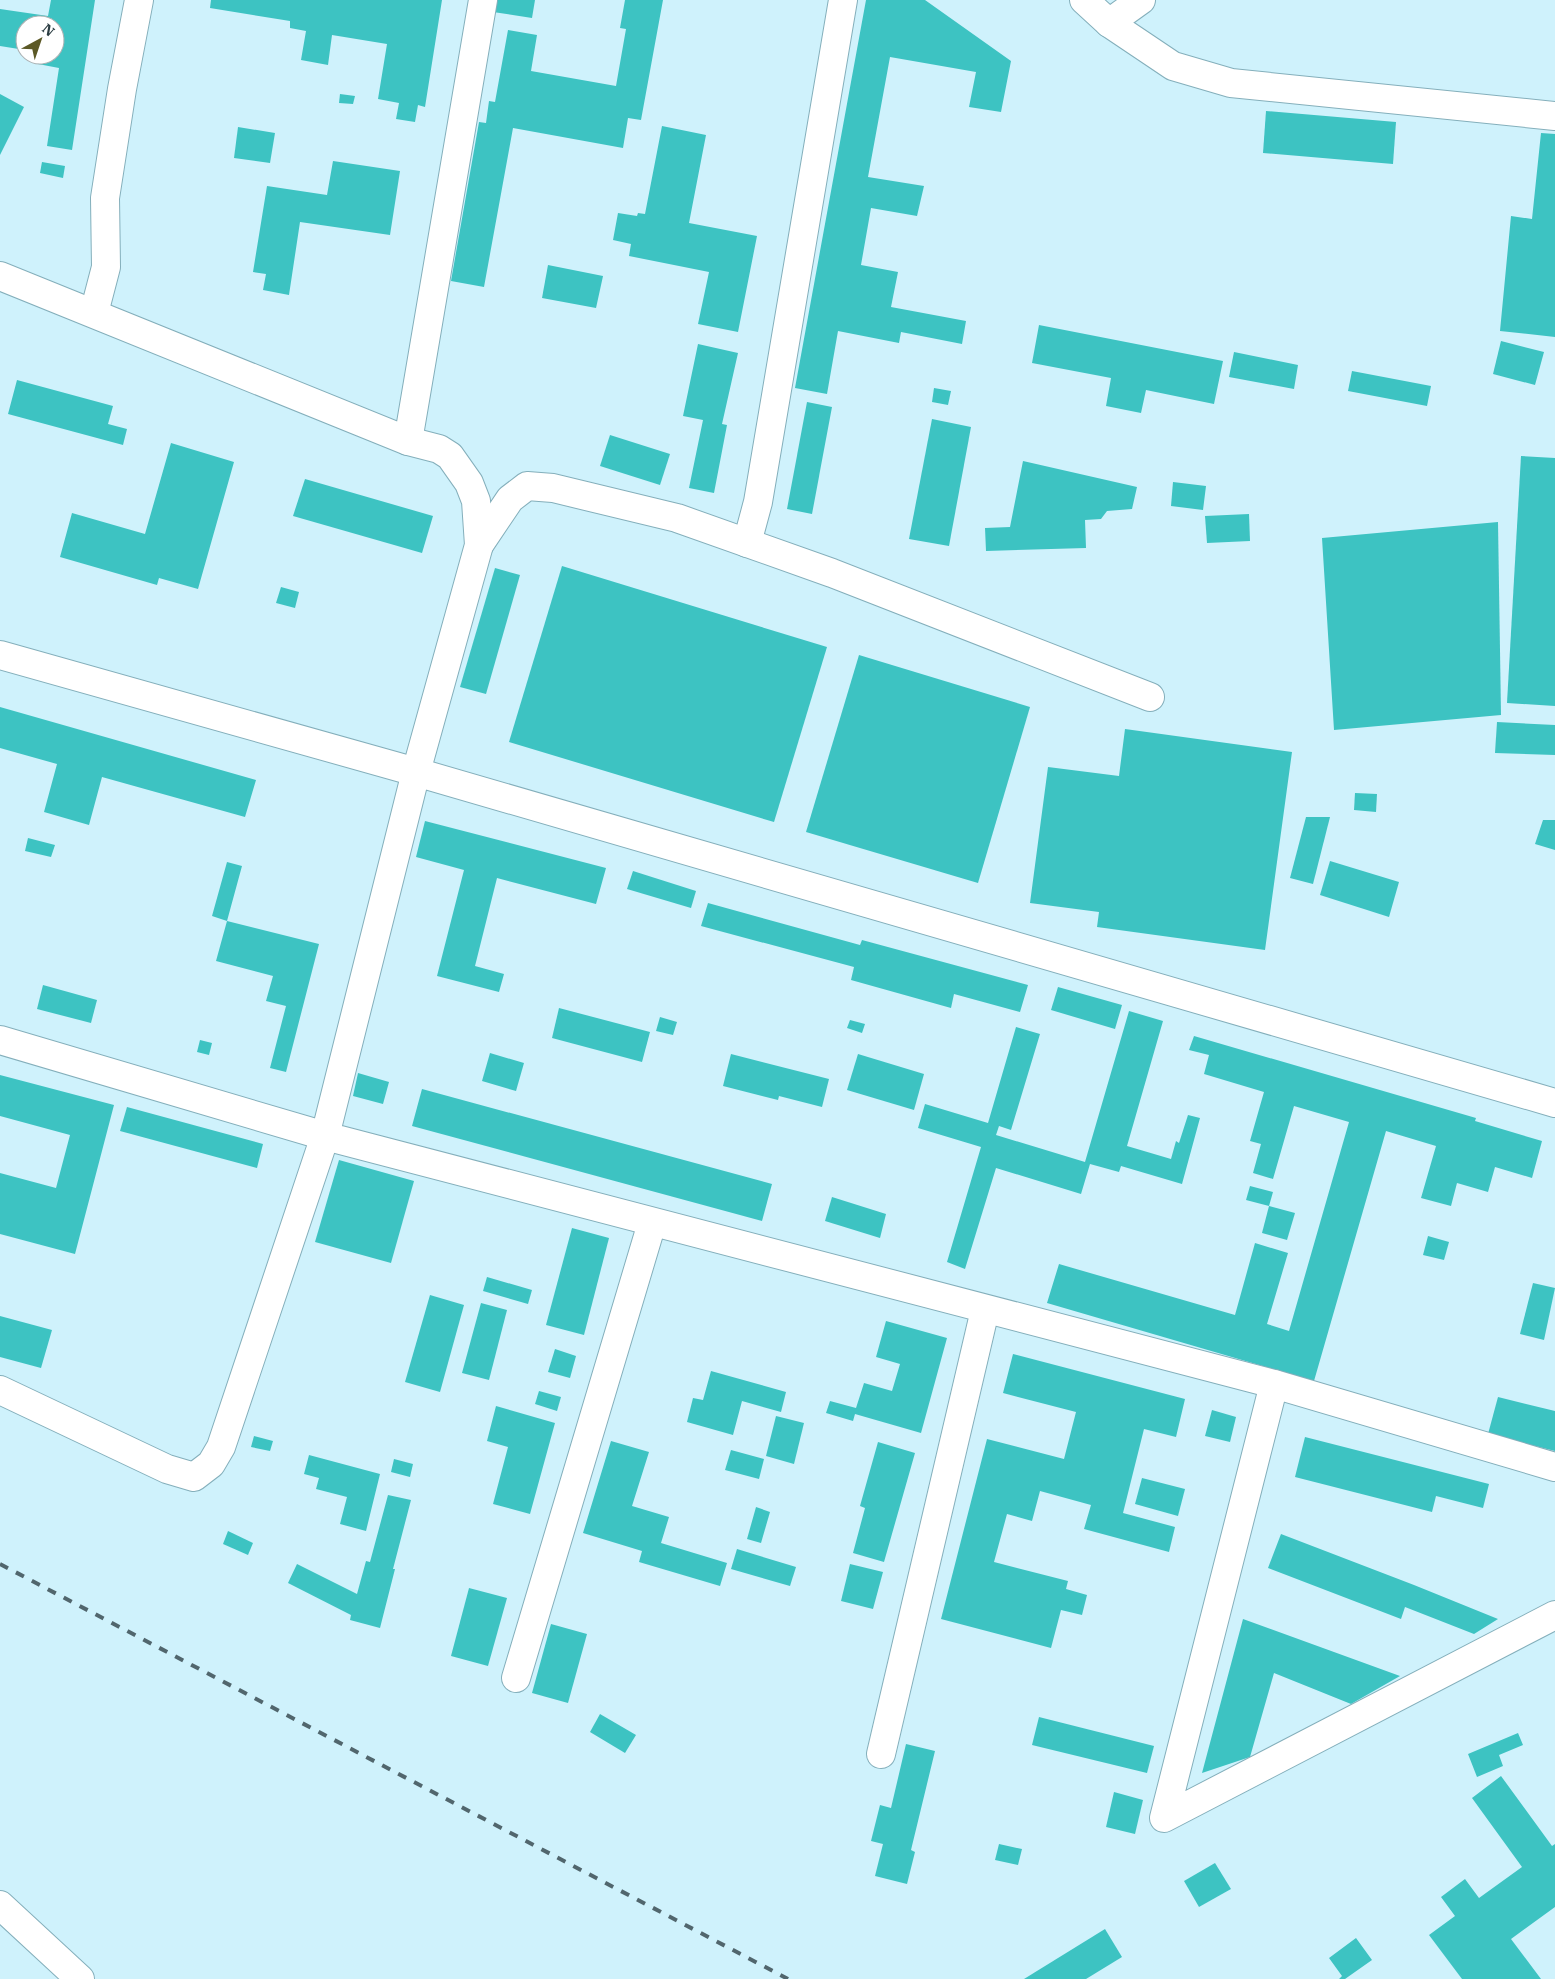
<svg xmlns="http://www.w3.org/2000/svg" width="1555" height="1979" font-family="'IBM Plex Serif',serif">
  <rect width="100%" height="100%" fill="#cff2fc"/>
  <g fill="#3dc3c2">
    <path d="M51,0H95L72,150L47,146L59,68L38,64L39,55H55V25H25V50L0,46V9L48,16Z"/>
    <path d="M211,0H442L425,107L418,105L415,122L396,119L399,103L378,99L387,44L332,35L328,65L301,60L306,31L290,28V21L210,8Z"/>
    <path d="M495,0H535L532,18L493,12Z"/>
    <path d="M625,0H663L641,120L628,118L623,148L513,128L484,287L451,281L479,122L486,123L489,101L495,102L508,30L537,35L531,71L616,86L626,29L620,28Z"/>
    <path d="M866,0H925L1011,61L1001,112L969,107L976,72L890,57L868,177L924,186L917,216L871,208L861,265L898,272L891,307L966,321L962,344L901,332L899,343L838,331L827,394L795,388Z"/>
    <path d="M0,94L24,107L0,155Z"/>
    <path d="M340,94L355,96L353,104L339,103Z"/>
    <path d="M1266,111L1396,122L1393,164L1263,153Z"/>
    <path d="M662,126L706,135L689,223L757,236L738,332L698,324L709,272L629,256L631,244L613,240L618,213L637,216L638,213L645,214Z"/>
    <path d="M238,127L275,133L270,163L234,158Z"/>
    <path d="M1541,133L1555,134V337L1500,331L1511,216L1532,219Z"/>
    <path d="M333,161L400,171L390,235L300,222L289,295L263,290L266,274L253,272L267,186L327,195Z"/>
    <path d="M42,162L65,166L63,178L40,173Z"/>
    <path d="M548,265L603,276L596,308L542,298Z"/>
    <path d="M1039,325L1223,361L1214,404L1146,390L1141,413L1106,406L1111,378L1032,363Z"/>
    <path d="M1501,341L1544,352L1535,385L1493,374Z"/>
    <path d="M698,344L738,353L722,424L727,425L714,493L689,488L703,420L683,416Z"/>
    <path d="M1234,352L1298,365L1294,389L1229,377Z"/>
    <path d="M1352,371L1431,386L1427,406L1348,391Z"/>
    <path d="M17,380L113,406L108,424L127,429L123,445L8,414Z"/>
    <path d="M934,388L951,391L948,405L932,402Z"/>
    <path d="M807,402L832,407L812,514L787,509Z"/>
    <path d="M932,419L971,427L949,546L909,539Z"/>
    <path d="M610,435L670,454L660,485L600,466Z"/>
    <path d="M171,443L234,462L198,589L159,578L157,585L60,557L72,513L145,534Z"/>
    <path d="M1521,456L1555,458V706L1507,703Z"/>
    <path d="M1023,461L1137,487L1132,509L1107,511L1101,519L1085,520L1086,548L986,551L985,528L1010,527Z"/>
    <path d="M305,479L433,516L422,553L293,516Z"/>
    <path d="M1173,482L1206,486L1203,510L1171,506Z"/>
    <path d="M1249,514L1250,541L1207,543L1205,516Z"/>
    <path d="M1498,522L1501,715L1334,730L1322,538Z"/>
    <path d="M562,566L827,647L774,822L509,742Z"/>
    <path d="M495,568L520,575L486,694L460,687Z"/>
    <path d="M281,587L299,592L295,608L276,603Z"/>
    <path d="M859,655L1030,707L978,883L806,832Z"/>
    <path d="M0,707L256,780L245,817L102,777L89,825L44,812L57,764L0,748Z"/>
    <path d="M1497,722L1555,725V755L1495,753Z"/>
    <path d="M1125,729L1292,752L1265,950L1097,927L1099,912L1030,903L1048,767L1119,776Z"/>
    <path d="M1355,793L1377,794L1376,812L1354,810Z"/>
    <path d="M1306,817H1330L1313,884L1290,878Z"/>
    <path d="M1543,820H1555V850L1535,844Z"/>
    <path d="M425,821L606,868L596,904L497,878L475,966L504,974L499,992L437,976L464,870L416,857Z"/>
    <path d="M28,838L55,845L51,857L25,851Z"/>
    <path d="M1330,861L1399,882L1389,917L1320,895Z"/>
    <path d="M227,862L242,866L227,921L319,944L286,1072L270,1068L286,1006L266,1001L273,976L216,961L227,921L212,916Z"/>
    <path d="M633,871L696,891L691,908L627,889Z"/>
    <path d="M708,903L860,945L862,940L1028,985L1020,1012L954,994L951,1008L851,980L854,967L701,926Z"/>
    <path d="M43,985L97,1000L91,1023L37,1009Z"/>
    <path d="M1058,987L1122,1005L1115,1029L1051,1010Z"/>
    <path d="M559,1008L650,1032L642,1062L552,1038Z"/>
    <path d="M1129,1011L1163,1021L1127,1146L1171,1159L1176,1141L1179,1143L1188,1115L1200,1118L1182,1184L1121,1166L1119,1172L1090,1164L1081,1194L996,1168L965,1269L947,1262L981,1147L918,1128L925,1104L988,1123L1016,1027L1040,1034L1011,1130L999,1126L996,1135L1085,1162Z"/>
    <path d="M660,1017L677,1022L673,1035L656,1031Z"/>
    <path d="M850,1020L865,1024L862,1033L847,1028Z"/>
    <path d="M1194,1036L1476,1118L1475,1121L1542,1141L1532,1178L1495,1167L1488,1192L1457,1183L1451,1206L1421,1198L1436,1146L1386,1131L1314,1381L1047,1303L1059,1264L1235,1315L1255,1243L1288,1253L1267,1324L1289,1331L1349,1122L1294,1106L1273,1179L1253,1173L1261,1144L1250,1141L1264,1092L1204,1074L1209,1055L1189,1050Z"/>
    <path d="M200,1040L212,1043L209,1055L197,1052Z"/>
    <path d="M490,1053L524,1063L516,1091L482,1081Z"/>
    <path d="M731,1054L829,1079L822,1107L779,1096L778,1100L723,1086Z"/>
    <path d="M858,1054L924,1074L914,1110L847,1090Z"/>
    <path d="M358,1073L389,1082L383,1104L353,1096Z"/>
    <path d="M0,1075L114,1105L75,1254L0,1234V1173L56,1188L70,1135L0,1116Z"/>
    <path d="M422,1089L772,1184L762,1221L412,1126Z"/>
    <path d="M127,1107L263,1144L257,1168L120,1131Z"/>
    <path d="M339,1160L414,1181L391,1263L315,1242Z"/>
    <path d="M1250,1186L1273,1192L1269,1206L1246,1200Z"/>
    <path d="M832,1197L886,1214L880,1238L825,1221Z"/>
    <path d="M1269,1206L1295,1213L1287,1240L1262,1233Z"/>
    <path d="M572,1228L609,1238L584,1335L546,1325Z"/>
    <path d="M1428,1236L1449,1242L1444,1260L1423,1255Z"/>
    <path d="M487,1277L532,1290L528,1304L483,1291Z"/>
    <path d="M1533,1283L1555,1288L1544,1340L1520,1334Z"/>
    <path d="M430,1295L464,1305L440,1392L405,1382Z"/>
    <path d="M481,1303L507,1310L489,1380L462,1373Z"/>
    <path d="M0,1316L52,1330L41,1368L0,1357Z"/>
    <path d="M886,1321L947,1338L921,1433L855,1414L853,1421L826,1413L830,1401L856,1408L864,1383L892,1391L900,1364L876,1357Z"/>
    <path d="M555,1349L576,1356L570,1378L548,1372Z"/>
    <path d="M1013,1354L1185,1399L1176,1437L1144,1429L1123,1513L1175,1527L1169,1552L1084,1529L1091,1505L1040,1491L1032,1521L1007,1514L994,1562L1068,1581L1066,1589L1087,1595L1082,1615L1061,1610L1051,1648L941,1619L987,1439L1064,1459L1076,1412L1003,1393Z"/>
    <path d="M711,1371L786,1392L781,1412L742,1401L733,1435L687,1422L693,1398L703,1400Z"/>
    <path d="M539,1391L561,1397L557,1411L535,1404Z"/>
    <path d="M1498,1397L1555,1411V1451L1488,1434Z"/>
    <path d="M496,1406L555,1423L530,1514L493,1504L508,1447L487,1441Z"/>
    <path d="M1212,1410L1236,1417L1230,1442L1205,1436Z"/>
    <path d="M776,1416L804,1423L794,1464L766,1456Z"/>
    <path d="M254,1436L273,1441L270,1451L251,1447Z"/>
    <path d="M1305,1437L1489,1484L1483,1508L1436,1496L1432,1512L1295,1477Z"/>
    <path d="M611,1441L649,1452L632,1506L669,1517L661,1543L727,1563L720,1586L639,1562L642,1551L583,1533Z"/>
    <path d="M878,1442L915,1453L884,1562L853,1553L865,1508L860,1506Z"/>
    <path d="M731,1450L764,1459L759,1479L725,1470Z"/>
    <path d="M309,1455L380,1474L366,1531L340,1524L347,1497L316,1489L319,1478L304,1474Z"/>
    <path d="M394,1459L413,1464L410,1477L391,1472Z"/>
    <path d="M1142,1478L1185,1489L1178,1516L1135,1504Z"/>
    <path d="M388,1495L411,1500L393,1569H395L380,1628L350,1620L351,1615L288,1583L297,1564L357,1594L366,1561L370,1562Z"/>
    <path d="M756,1507L770,1512L761,1543L747,1539Z"/>
    <path d="M228,1531L253,1543L248,1555L223,1544Z"/>
    <path d="M1281,1534L1414,1585L1498,1619L1474,1634L1405,1607L1401,1619L1268,1568Z"/>
    <path d="M737,1549L796,1567L790,1586L731,1569Z"/>
    <path d="M850,1564L883,1572L873,1609L841,1601Z"/>
    <path d="M469,1588L507,1598L488,1666L451,1656Z"/>
    <path d="M1243,1619L1400,1676L1351,1704L1274,1673L1250,1757L1202,1773Z"/>
    <path d="M551,1624L587,1634L568,1703L532,1693Z"/>
    <path d="M600,1714L636,1735L625,1753L590,1732Z"/>
    <path d="M1039,1717L1154,1746L1147,1773L1032,1745Z"/>
    <path d="M1518,1733L1523,1745L1499,1755L1503,1766L1477,1777L1468,1754Z"/>
    <path d="M906,1744L935,1751L911,1850L915,1852L907,1884L875,1876L883,1844L871,1841L880,1805L891,1808Z"/>
    <path d="M1501,1776L1552,1846L1555,1844V1907L1511,1939L1541,1979H1462L1429,1935L1455,1916L1441,1897L1465,1879L1479,1898L1522,1867L1472,1798Z"/>
    <path d="M1114,1792L1143,1800L1135,1834L1106,1827Z"/>
    <path d="M999,1844L1022,1849L1018,1865L995,1860Z"/>
    <path d="M1215,1863L1231,1889L1199,1907L1184,1881Z"/>
    <path d="M1105,1929L1122,1957L1086,1979H1024Z"/>
    <path d="M1356,1938L1372,1960L1345,1979H1339L1342,1976L1329,1958Z"/>
  </g>
  <g fill="none" stroke-linecap="round" stroke-linejoin="round">
    <defs>
      <g id="minor">
        <path d="M483,0L408,441L439,449L450,456L469,483L476,501L479,545L416,772L325,1136L1274,1384L1555,1467"/>
        <path d="M1084,0L1109,23L1173,66L1231,83L1555,116"/>
        <path d="M1109,23L1141,0"/>
        <path d="M0,276L408,441"/>
        <path d="M94,313L106,267L105,198L122,89L139,0"/>
        <path d="M747,543L758,502L843,0"/>
        <path d="M479,545L510,499L527,486L553,488L677,518L832,573L1150,697"/>
        <path d="M0,655L416,772L1555,1103"/>
        <path d="M0,1040L325,1136L221,1447L211,1464L194,1477L167,1469L0,1390"/>
        <path d="M1274,1384L1164,1818L1555,1615"/>
        <path d="M516,1678L652,1223"/>
        <path d="M881,1754L985,1310"/>
        <path d="M0,1905L80,1979"/>
      </g>
    </defs>
    <use href="#minor" stroke="#84afbb" stroke-width="30"/>
    <use href="#minor" stroke="#fff" stroke-width="28"/>
    <path stroke="#51666d" stroke-width="4" stroke-dasharray="9 9" stroke-linecap="butt" d="M0,1564L788,1979"/>
  </g>
  <g transform="translate(40 40) rotate(40)"><circle r="24" fill="#ffffff" stroke="#aab1b3"/>
  <path d="M0-4L9 19L0 12L-9 19Z" fill="#5c5926"/>
  <text y="-8" font-size="14" font-weight="bold" text-anchor="middle" fill="#2b3d42">N</text>
  </g>
</svg>
